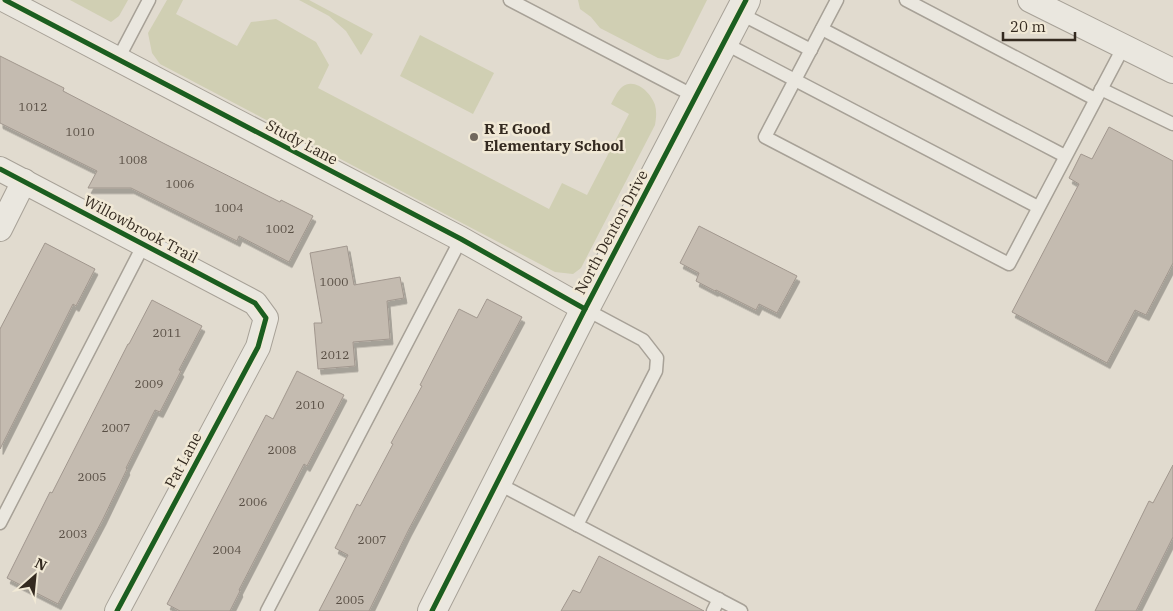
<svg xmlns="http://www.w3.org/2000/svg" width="1173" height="611" font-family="'IBM Plex Serif',serif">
  <defs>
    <filter id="shadow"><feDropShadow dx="3" dy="5.5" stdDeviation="0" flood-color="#0004"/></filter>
  </defs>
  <rect width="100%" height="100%" fill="#e1dbcf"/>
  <g fill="#d0cfb3">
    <path d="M70,0H128L119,16L111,22Z"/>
    <path d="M167,0H183L176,14L237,46L251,22L276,19L316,42L329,65L318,88L549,209L562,183L587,195L629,114L611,104C614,99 617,91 622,87C635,77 651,93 655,105C657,112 656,119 655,125L581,268L573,274L555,272L160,64L152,53L148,33Z"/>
    <path d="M299,0H309L373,34L361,55L346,31L329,16Z"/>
    <path d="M578,0H707L679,56L668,60L658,58L600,28L591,17L580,9Z"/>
    <path d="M420,35L494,73L473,114L400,76Z"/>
  </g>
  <g fill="#c4bbb0" stroke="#a1978e" filter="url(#shadow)">
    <path d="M0,56L64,88L63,91L163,143L280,202L281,200L313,216L289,262L239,236L237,241L131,188H88L97,171L0,123Z"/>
    <path d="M1109,127L1173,161V263L1146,315L1135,310L1107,363L1012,312L1079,184L1069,178L1081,154L1092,159Z"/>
    <path d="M699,226L797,276L777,313L759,304L756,310L716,290L715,291L696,281L699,273L680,263Z"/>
    <path d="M45,243L95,269L76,306L73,304L0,449V329Z"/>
    <path d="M347,246L354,285L400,277L404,298L387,301L390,339L353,342L355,366L318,369L314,323H322L310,253Z"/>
    <path d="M487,299L522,317L408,531L369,611H319L348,555L335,548L357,504L360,506L393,444L391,443L422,386L420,385L459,309L477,318Z"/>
    <path d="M152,300L202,326L179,370L181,371L160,412L155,410L126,468L127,469L103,519L58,604L7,578L50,492L52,493L128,344H129Z"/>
    <path d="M297,371L344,395L307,466L304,464L239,590L240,591L230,611H180L167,604L266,415L273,419Z"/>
    <path d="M1173,465V537L1136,611H1095L1149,501L1153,503Z"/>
    <path d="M599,556L704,611H561L573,590L580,593Z"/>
  </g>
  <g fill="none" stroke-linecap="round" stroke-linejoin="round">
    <defs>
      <g id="service">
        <path d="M510,0L696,97"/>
        <path d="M837,0L765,137L1009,264L1124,46"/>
        <path d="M906,0L1095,99"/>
        <path d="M739,13L811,50"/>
        <path d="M822,29L1065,156"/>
        <path d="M724,43L1038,207"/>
        <path d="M118,59L149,0"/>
        <path d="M1101,89L1173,124"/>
        <path d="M497,483L741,611"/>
        <path d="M0,523L144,244"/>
        <path d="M577,525L656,371L657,358L643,340L585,309"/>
        <path d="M267,611L461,239"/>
        <path d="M713,611L719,599"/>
      </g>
      <g id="minor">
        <path d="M5,0L461,239L585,309"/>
        <path d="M1030,0L1173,71"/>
        <path d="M0,169L255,303L266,318L258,347L117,611"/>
        <path d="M0,229L24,181"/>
      </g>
      <path id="tertiary" d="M432,611L585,309L746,0"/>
    </defs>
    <use href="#service" stroke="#a7a197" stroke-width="15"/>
    <use href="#minor" stroke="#a7a197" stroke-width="26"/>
    <use href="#tertiary" stroke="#a7a197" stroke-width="30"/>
    <use href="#service" stroke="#eae7df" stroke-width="12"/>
    <use href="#minor" stroke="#eae7df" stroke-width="24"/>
    <use href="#tertiary" stroke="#eae7df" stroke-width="28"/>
    <defs>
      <g id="cycleway">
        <path d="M5,0L461,239L585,309"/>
        <path d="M0,169L255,303L266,318L258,347L117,611"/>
        <path d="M432,611L585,309L746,0"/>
      </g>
    </defs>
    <use href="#cycleway" stroke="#f1e9d6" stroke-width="8"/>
    <use href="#cycleway" stroke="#1b5e20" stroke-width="5"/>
  </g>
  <circle fill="#71685d" stroke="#f1e9d6" stroke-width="2" cx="474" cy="137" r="5"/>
  <g text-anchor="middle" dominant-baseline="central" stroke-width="5" stroke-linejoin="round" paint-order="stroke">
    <g font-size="12" fill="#584e44">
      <text x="33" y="106">1012</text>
      <text x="80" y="131">1010</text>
      <text x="133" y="159">1008</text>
      <text x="180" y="183">1006</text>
      <text x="229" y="207">1004</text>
      <text x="280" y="228">1002</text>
      <text x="334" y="281">1000</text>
      <text x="167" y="332">2011</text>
      <text x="335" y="354">2012</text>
      <text x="149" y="383">2009</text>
      <text x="310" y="404">2010</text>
      <text x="116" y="427">2007</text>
      <text x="282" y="449">2008</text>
      <text x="92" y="476">2005</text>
      <text x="253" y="501">2006</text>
      <text x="73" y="533">2003</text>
      <text x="372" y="539">2007</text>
      <text x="227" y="549">2004</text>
      <text x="350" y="599">2005</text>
    </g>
    <g font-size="15" font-weight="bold" fill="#342a20" stroke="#f1e9d6" text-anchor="start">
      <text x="484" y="128">R E Good<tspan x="484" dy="17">Elementary School</tspan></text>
    </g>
    <g font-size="15" fill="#342a20" stroke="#f1e9d6">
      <text transform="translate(302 142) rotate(28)">Study Lane</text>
      <text transform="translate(141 229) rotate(28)">Willowbrook Trail</text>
      <text transform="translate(611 232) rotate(-62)">North Denton Drive</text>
      <text transform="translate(183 460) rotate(-62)">Pat Lane</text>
    </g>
  </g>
  <g transform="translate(35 576) rotate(27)" stroke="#f1e9d6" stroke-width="4" paint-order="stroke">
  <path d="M0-4L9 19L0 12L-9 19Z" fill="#342a20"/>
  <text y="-8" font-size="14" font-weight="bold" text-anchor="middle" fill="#342a20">N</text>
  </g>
  <path d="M1003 32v8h72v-8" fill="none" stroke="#342a20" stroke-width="2.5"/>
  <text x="1010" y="32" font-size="15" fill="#342a20" stroke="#f1e9d6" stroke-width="4" paint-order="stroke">20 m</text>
</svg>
